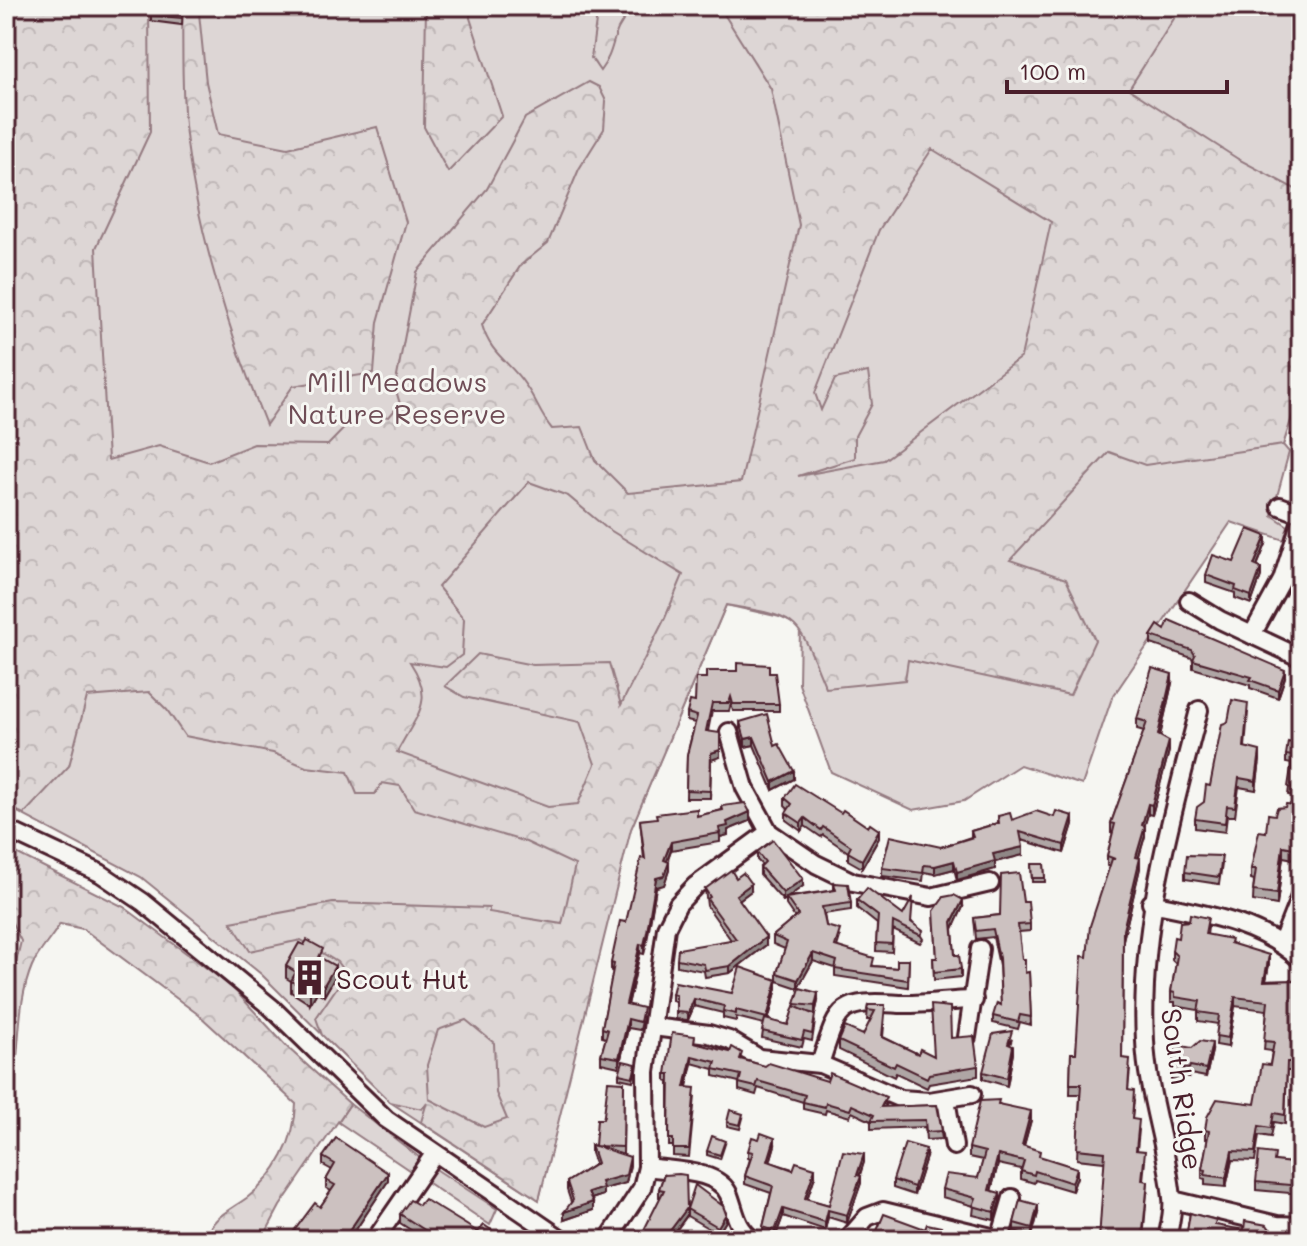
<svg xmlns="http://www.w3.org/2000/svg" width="1307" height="1246" font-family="Mali,sans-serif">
  <defs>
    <pattern id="forest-crowns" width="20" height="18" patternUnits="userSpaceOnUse" patternTransform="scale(2)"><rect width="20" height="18" fill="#ddd6d5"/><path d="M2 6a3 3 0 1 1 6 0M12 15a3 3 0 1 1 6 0" fill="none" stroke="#bfb7b7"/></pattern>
  </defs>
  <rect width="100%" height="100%" fill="#f6f6f2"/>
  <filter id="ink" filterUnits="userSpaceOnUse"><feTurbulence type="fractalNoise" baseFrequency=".0125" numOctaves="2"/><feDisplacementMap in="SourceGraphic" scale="16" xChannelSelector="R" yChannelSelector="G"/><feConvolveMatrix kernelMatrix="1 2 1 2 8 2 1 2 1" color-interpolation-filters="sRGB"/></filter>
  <g filter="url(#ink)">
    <g fill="#ddd6d5" stroke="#947a80" stroke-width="2">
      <path d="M6,6H1301V389L1283,445L1289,452L1272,515L1288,526L1284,540L1231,522L1112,698L1082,785L1020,765L964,801L913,810L831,772L799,684L800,626L780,617L726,605L623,847L539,1200L390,1102L261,974L141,877L6,806Z"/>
      <path d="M350,1104L428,1164L497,1209L490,1225L338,1122Z"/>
    </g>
    <g fill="url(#forest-crowns)" stroke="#947a80" stroke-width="2" fill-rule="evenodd">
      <path d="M6,6H149L150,132L96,248L108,460L159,446L209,462L254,444L328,445L359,413L389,417L400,404L395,387L417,272L487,189L525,118L589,82L599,87L606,101L604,129L579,169L548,243L521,265L482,325C491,356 510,361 526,386C536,400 541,416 552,429L582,427L595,460L628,493L741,482L799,225L771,89L719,6H1182L1129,89L1238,159L1301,192V389L1283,445L1145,465L1109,452L1010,560L1066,579L1095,640L1070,695L908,660L905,680L826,688C796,617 803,618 726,605L631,829L539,1200L421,1122L427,1102L422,1109L390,1102L322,1035L316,1018L346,974L337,962L301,940L250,951L231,922L333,903L489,908V912L562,924L575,865L526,842L414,809L400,786L382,783L375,794H357L348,772L306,767L273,753L185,736L167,710L149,692L87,697L69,766L24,814L6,806ZM932,149L1051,222L1021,357L884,460L798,476L855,458V436L872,404L868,372L835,379L821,410L815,393L879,230ZM529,482L568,496L605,527L683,575L665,618L621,705L609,663L533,665L478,654L445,686L464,697L580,722L595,764L578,804L548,807L397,752C417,714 436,701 410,662L446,667L462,655L464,619L438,587ZM466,1020L494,1043L496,1093L507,1119L484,1127L429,1099L427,1065L438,1030Z"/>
      <path d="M182,6H245L199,13L206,82L218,134L288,148L377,127L406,222L378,322L374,373L293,386L266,425C230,336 197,230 186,135C181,93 183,49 182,6Z"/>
      <path d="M426,6H471L470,18L502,116L448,172L424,127Z"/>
      <path d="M598,6H629L628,15C610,33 617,49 600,71L591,58Z"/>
      <path d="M6,848L124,907L232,987L287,1047L350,1104L280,1206L262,1240H205C211,1217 229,1211 248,1197C277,1175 295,1140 296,1104L199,1015L83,929L60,924C52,938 38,952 32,966C13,1011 24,1063 6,1108V1005L21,941L6,911Z"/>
    </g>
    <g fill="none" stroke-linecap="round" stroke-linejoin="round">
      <defs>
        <g id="minor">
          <path d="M1280,506L1301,514"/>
          <path d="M1189,601L1220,620L1301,658"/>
          <path d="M1252,635L1282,580L1301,520"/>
          <path d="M729,732L745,788L769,832L816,864L853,882L931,897L990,883"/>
          <path d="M6,829L100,873L143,902L272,1008L386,1119L563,1240"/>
          <path d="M1151,903C1205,914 1259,922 1301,960"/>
          <path d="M1282,942L1301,894"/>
          <path d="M653,1027L709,1034L729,1040L759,1058L820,1064L901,1099L929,1101L972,1094"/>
          <path d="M967,1037L980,949"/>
          <path d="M820,1064C839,1006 838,1000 900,1004C924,1005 950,1000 974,1000"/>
          <path d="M946,1099L954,1146"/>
          <path d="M647,1167C671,1171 719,1169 729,1195C736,1214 736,1227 753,1240"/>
          <path d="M1173,1200L1277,1225L1301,1226"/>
          <path d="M1000,1239L1012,1198"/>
          <path d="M375,1240L434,1154"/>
          <path d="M608,1240L642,1188L647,1167L646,1072L666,928L678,904L695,886L769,832"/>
          <path d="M847,1240L867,1217L883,1211L1004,1240"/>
          <path d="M1167,1240C1169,1227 1174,1211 1172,1198C1167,1145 1147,1094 1145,1041C1139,926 1171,819 1199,710"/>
        </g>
      </defs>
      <use href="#minor" stroke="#4a1f2b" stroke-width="22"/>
      <use href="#minor" stroke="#f6f6f2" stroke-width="16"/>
    </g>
    <g fill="#afa6a5" stroke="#4a1f2b" stroke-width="2">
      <path d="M183,6L182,25L151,21V15Z"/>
      <path d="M1301,431V459L1298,460L1291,442V435Z"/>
      <path d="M1266,544L1257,566L1261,576L1251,604L1235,598V593L1206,583V575L1234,562Z"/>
      <path d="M1301,604V636L1295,634V626Z"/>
      <path d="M1165,630L1285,677L1278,698L1250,688V685L1193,668V660L1192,658L1151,644V636Z"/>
      <path d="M706,678L779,704V711H733L731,704L729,711H712L708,731L720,757L711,760L710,798H686L687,755L695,723L687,721V713L695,702Z"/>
      <path d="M1301,679V705L1296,704V696Z"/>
      <path d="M1172,683L1160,736L1169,751L1152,815L1148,814L1144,826L1145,836L1139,857L1140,868L1123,940L1122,1058L1130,1069L1128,1090L1134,1101L1132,1119L1139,1130L1137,1150L1145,1161L1143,1180L1148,1191L1104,1162L1077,1159L1080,1094H1070L1071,1053H1076L1087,957L1109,867L1107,866V856L1113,833H1111V823L1144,731L1137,729V719Z"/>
      <path d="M1248,712L1245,747L1260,760L1256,790L1239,787L1235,816H1227L1225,832L1195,828V819L1204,802L1210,786Z"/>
      <path d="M740,722L775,746L794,779L773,790L754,745L745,747L740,730Z"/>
      <path d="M1301,740V797L1288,795L1292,764L1286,763V755Z"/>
      <path d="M785,798L879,838L862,868L848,860V852L823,835L821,837L805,826L801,831L786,820V813L788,809L785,806Z"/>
      <path d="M722,806L750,821L728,830V835L720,837V842L671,850L667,861L669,870L664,885L656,887L647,941L644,954L640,953L628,1005L643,1017L640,1030L628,1028L619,1067L601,1063V1055L606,1038L602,1037V1028L613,972L611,971V963L626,922L644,859L640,820L697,816L722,810Z"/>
      <path d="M998,816L1012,820L1073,824L1064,853L1022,840L1023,855L995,862V869L957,880L954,869L935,874L924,872L923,881L882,876V868L941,847L971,837V831L998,823Z"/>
      <path d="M1300,816L1294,859L1283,857L1277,905L1253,901L1254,880L1251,879V869L1266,832Z"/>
      <path d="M757,852L803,886L788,897L834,890V883L851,903V910L824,914L826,926L840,937L837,947L874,966L897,968L909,960L908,987L835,976V968L813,961L798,988L777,981V988L768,1020L788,1025L795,1004L818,1001L815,1014L811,1013L815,1022L812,1041L804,1039L802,1047L762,1038L764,1024L736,1017V1021L723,1018V1013L694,1006L688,1020L676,1019V1002L672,1001V994L732,993L777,980V973L785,949L773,944V936L795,918L786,905V899L783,901L760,875V867L762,865L757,860Z"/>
      <path d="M1031,864H1044L1045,882H1032Z"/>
      <path d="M1222,864L1219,884L1185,879V872Z"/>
      <path d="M736,878L751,891L739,900L766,945L730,973L705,977L704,971L677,966V959L731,940L707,906L705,889Z"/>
      <path d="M857,900L912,922L923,939L920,943L893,930L892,952L876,951L877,924L857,908Z"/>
      <path d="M1023,902L1030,924V931L1019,932L1022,959L1025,973L1029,972L1031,1025L1020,1022L1018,1029L993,1023V1016L1001,1005L999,965L993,937L976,939L974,918L1000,915Z"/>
      <path d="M963,907L953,929L955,955L961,969V977L934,980L933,958H937L934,911Z"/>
      <path d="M1208,927L1207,935L1231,943L1269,964L1266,981L1301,980V991L1292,1071H1287L1285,1124L1274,1122L1271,1137L1259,1135L1255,1161L1232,1160L1226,1187L1205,1185V1179L1202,1178V1169L1208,1139H1205V1130L1255,1104L1270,1065L1272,1051L1264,1050L1267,1010L1235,1006L1228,1047L1216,1045L1218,1024L1198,1021V1010L1175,1006V1002H1171V992L1176,964L1172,960V951L1178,938Z"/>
      <path d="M323,959L335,977L324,996L317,992L310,1004L291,992V981L286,978V966Z"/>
      <path d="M868,1005L885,1014L883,1037L918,1054L934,1056L951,1038L978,1066V1076L929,1084L927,1088L896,1073L894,1077L839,1050V1041L863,1035L871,1020H867Z"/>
      <path d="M1012,1039L1010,1045L1013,1053L1007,1086L983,1079V1072Z"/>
      <path d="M695,1043L742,1059L886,1105L885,1107L937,1105L942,1139L926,1140L925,1127L871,1129V1121L852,1112L850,1117L826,1110L825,1114L803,1109V1102L758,1088L756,1095L739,1090V1082L714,1076V1069L692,1063L687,1087L695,1096L689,1157L673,1156V1146H669V1082L666,1081V1074Z"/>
      <path d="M1212,1051L1206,1077L1190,1074L1189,1077L1184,1076L1182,1082L1171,1080V1072Z"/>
      <path d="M636,1068L633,1081L619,1078V1074Z"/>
      <path d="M624,1082L623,1155L630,1165L626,1183L603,1189V1195L591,1199L593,1210L564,1220L571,1202L567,1190V1182L595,1164L591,1153V1145L595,1146L603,1119Z"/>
      <path d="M999,1104L1031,1120L1024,1145L1040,1157L1077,1177L1072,1191L1035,1180L1034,1183L1021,1179V1169L998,1164L991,1191L1000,1201L994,1220L973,1215L974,1206L942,1197V1189L978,1178L983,1160L969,1157V1148Z"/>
      <path d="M1301,1116V1194L1256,1190V1182L1275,1161L1298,1164Z"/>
      <path d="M743,1118L740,1129L727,1126V1122Z"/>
      <path d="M725,1144L720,1159L707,1155V1151Z"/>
      <path d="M775,1145L770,1162L815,1176L807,1199L829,1205L864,1162L860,1175L861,1183L847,1223L828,1217L825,1230L783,1216L775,1238L763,1235V1227L771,1193L745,1184V1176L750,1159L748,1158V1151Z"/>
      <path d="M323,1157L388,1181L349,1240H296L294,1239V1231L320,1207L331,1191L326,1188V1180L332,1170L323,1165Z"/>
      <path d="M926,1157L914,1195L893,1188V1180Z"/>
      <path d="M664,1175L687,1208L726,1221L718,1234L687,1216L669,1240L661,1197H659V1189Z"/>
      <path d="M419,1205L478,1232L506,1240H426L400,1223V1214Z"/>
      <path d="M1038,1213L1032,1236L1014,1231V1223Z"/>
      <path d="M1190,1213L1216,1225L1272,1240H1186Z"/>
    </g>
    <g fill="#8f8786" stroke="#4a1f2b" stroke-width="2">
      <path d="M1301,451V459L1298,460V453Z"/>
      <path d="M1266,536V544L1254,573V565Z"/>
      <path d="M1261,568V576L1251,604V596Z"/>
      <path d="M1285,670V677L1278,698V690Z"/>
      <path d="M1172,674V683L1158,745V735Z"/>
      <path d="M754,737V745L745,747V739Z"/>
      <path d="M1169,741V751L1152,815V805Z"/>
      <path d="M720,750V757L711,760L710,798L711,753Z"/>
      <path d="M1260,751V760L1256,790V781Z"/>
      <path d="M794,771V779L773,790V782Z"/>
      <path d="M1148,804V814L1142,835V825Z"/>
      <path d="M1300,805V816L1294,859V848Z"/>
      <path d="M750,812V821L728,830V835L720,837L719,828L727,822Z"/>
      <path d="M1073,816V824L1064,853V845Z"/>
      <path d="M805,818V826L801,831V823Z"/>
      <path d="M1145,826V836L1136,866V857Z"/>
      <path d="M879,830V838L862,868V860Z"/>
      <path d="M671,842V850L664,869V860Z"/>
      <path d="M1283,846V857L1277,905V894Z"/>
      <path d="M1023,847V855L995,862V869L957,880V872L993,854Z"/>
      <path d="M1140,858V868L1123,940V930Z"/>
      <path d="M954,861V869L935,874V866Z"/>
      <path d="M669,862V870L664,885L656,887L644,954V945L656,878Z"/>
      <path d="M803,879V886L783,901V893Z"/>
      <path d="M751,884V891L736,902V895Z"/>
      <path d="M963,900V907L952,930V922Z"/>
      <path d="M766,937V945L730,973V966Z"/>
      <path d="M640,944V953L626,1013V1004Z"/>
      <path d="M813,953V961L798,988V980Z"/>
      <path d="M1269,955V964L1264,990V981Z"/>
      <path d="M335,966V977L324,996V985Z"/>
      <path d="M777,980V988L767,1025V1018Z"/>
      <path d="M317,981V992L310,1004V992Z"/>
      <path d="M1301,982V991L1292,1071V1062Z"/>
      <path d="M818,993V1001L815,1014V1006Z"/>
      <path d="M1235,997V1006L1228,1047V1038Z"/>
      <path d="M694,999V1006L688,1020V1013Z"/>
      <path d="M628,1019V1028L619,1067V1058Z"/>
      <path d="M1212,1043V1051L1206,1077V1069Z"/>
      <path d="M1013,1046V1053L1007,1086V1078Z"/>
      <path d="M692,1056V1063L685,1094V1087Z"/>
      <path d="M1031,1111V1120L1022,1153V1145Z"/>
      <path d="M775,1138V1145L768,1169V1161Z"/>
      <path d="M926,1149V1157L914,1195V1187Z"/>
      <path d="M1232,1151V1160L1226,1187V1178Z"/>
      <path d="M864,1154V1162L857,1182V1175Z"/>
      <path d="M998,1155V1164L989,1199V1190Z"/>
      <path d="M630,1157V1165L626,1183L603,1189V1195L588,1200V1193Z"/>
      <path d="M815,1168V1176L805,1205V1198Z"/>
      <path d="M1077,1168V1177L1072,1191V1183Z"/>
      <path d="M388,1173V1181L349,1240H343Z"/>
      <path d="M861,1176V1183L847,1223V1215Z"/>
      <path d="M1148,1181L1143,1240H1142Z"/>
      <path d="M1000,1193V1201L994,1220V1212Z"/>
      <path d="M593,1202V1210L564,1220V1212Z"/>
      <path d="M1038,1205V1213L1032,1236V1228Z"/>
      <path d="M687,1208V1215L669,1240H663Z"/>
      <path d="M783,1209V1216L775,1238V1231Z"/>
      <path d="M828,1210V1217L825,1230V1222Z"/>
      <path d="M726,1214V1221L718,1234V1227Z"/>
    </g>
    <g fill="#ccc1c0" stroke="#4a1f2b" stroke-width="2">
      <path d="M152,6H183L182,18L151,15Z"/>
      <path d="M1301,431V451L1298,453L1291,435Z"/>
      <path d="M1248,529L1266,536L1254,565L1261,568L1251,596L1235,590L1236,586L1206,575L1213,555L1234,562Z"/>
      <path d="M1301,604V628L1295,626Z"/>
      <path d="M1169,620L1285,670L1278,690L1250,680L1252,677L1193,660L1195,655L1192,650L1151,636L1158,625L1165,630Z"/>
      <path d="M737,663L769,665V673H775L779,704H733L731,697L729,703H712L706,731L720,733V750L711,753L710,791L686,790L687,755L697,716L687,713L690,701L695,702L696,678H706V671H737Z"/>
      <path d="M1152,668L1172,674L1158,735L1169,741L1152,805L1148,804L1142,825L1145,826L1136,857L1140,858L1123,930L1122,1058L1130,1059L1128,1090L1134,1091L1132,1119L1139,1120L1136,1150L1145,1151L1142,1180L1148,1181L1142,1240H1099L1105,1152L1077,1149L1081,1084H1070L1071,1053H1076L1082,956L1087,957L1090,926L1112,859H1115L1107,856L1115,824L1111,823L1147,722L1137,719Z"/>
      <path d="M1299,678L1301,679V697L1296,696Z"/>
      <path d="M1232,700L1248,703L1244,747L1260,751L1256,781L1239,778L1235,807L1227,806L1225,823L1195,819L1197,807L1204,802L1206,785L1210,786L1222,724L1228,722Z"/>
      <path d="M767,714L775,746L779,744L794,771L773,782L754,737L745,739L740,722Z"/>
      <path d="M1294,739L1301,740V789L1288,787L1293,756L1286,755L1288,742L1293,743Z"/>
      <path d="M795,784L841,813L843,810L868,827L870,824L879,830L862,860L848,852L851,846L823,827L821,830L805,818L801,823L786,813L792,804L785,798Z"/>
      <path d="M745,803L750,812L727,822L728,826L719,828L720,833L671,842L664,860L669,862L664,876L656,878L647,932L644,945L640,944L626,1004L643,1008L640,1022L628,1019L619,1058L601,1055L608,1030L602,1028L614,964L611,963L620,921L626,922L641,858L645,859L640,820L657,818L656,814L697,809V816L723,810L722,806Z"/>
      <path d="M1286,804L1300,805L1294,848L1283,846L1277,894L1253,891L1256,869H1251L1259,831L1266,832L1268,814L1275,815L1277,808L1285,807Z"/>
      <path d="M1036,811L1054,817L1056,811L1073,816L1064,845L1020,832L1023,847L993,854L995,861L957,872L954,861L935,866L924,865L923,873L882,868L890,836L941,847L973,837L971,831L999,823L998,816L1010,813L1012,820Z"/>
      <path d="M773,840L803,879L783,893L760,867L765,862L757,852Z"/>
      <path d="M1187,855L1222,856L1219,877L1185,872Z"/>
      <path d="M1031,864H1044L1045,878H1032Z"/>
      <path d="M731,870L736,878L743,873L751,884L736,895L766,937L730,966L705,970L704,964L677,959L678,949L736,939L707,899L710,897L705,889Z"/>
      <path d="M1019,873L1023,902H1028L1030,924L1018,925L1022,959H1025V973L1029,972L1031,1017L1020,1015L1018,1022L993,1016L997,1003L1001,1005L999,958L993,929L976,931L974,918L1000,915L1001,875Z"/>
      <path d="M834,883L848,884L851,903L822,907L826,926L840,930L835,946L874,958L872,966L897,968V960H909L908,980L835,969L837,961L813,953L798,980L777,973L787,942L773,936L798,915L786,898L836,890Z"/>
      <path d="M867,888L903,915L913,897L911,922L923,931L920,935L893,922L892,944L876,943L878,916L857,900Z"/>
      <path d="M954,895L963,900L952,922L955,955H959L961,969L934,972L933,958H937L934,911L944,897Z"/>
      <path d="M1190,914L1208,918L1205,934L1231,939L1230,943L1269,955L1264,981L1301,980L1292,1062H1287L1285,1115L1274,1113L1271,1128L1259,1126L1255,1152L1232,1151L1226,1178L1205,1175L1206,1170L1202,1169L1209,1131L1205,1130L1207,1117L1217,1099L1255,1104L1262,1064L1270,1065L1274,1042L1264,1041L1268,1001L1235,997L1228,1038L1216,1036L1219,1015L1198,1012L1200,1001L1175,997V993L1171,992L1177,956L1172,951L1174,937L1178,938L1180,922L1189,921Z"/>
      <path d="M307,940L323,949L319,957L335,966L324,985L317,981L310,992L291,981L296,972L286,966L299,943L304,945Z"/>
      <path d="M740,967L777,980L767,1018L736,1010V1014L723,1011L724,1006L694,999L688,1013L676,1012V995L672,994L675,982L732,993Z"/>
      <path d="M800,988L818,993L815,1006L795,1004Z"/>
      <path d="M868,1005H885L882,1037L918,1054L920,1049L934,1056L931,1005L950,1007L951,1038L974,1036L978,1066L929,1074L927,1078L896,1063L894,1067L839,1041L845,1027L863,1035L875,1011L867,1010Z"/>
      <path d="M794,1006L815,1015L812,1034L804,1032L802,1040L762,1031L765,1019L788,1025Z"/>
      <path d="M1012,1031L1008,1044L1013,1046L1007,1078L983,1072L993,1034Z"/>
      <path d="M672,1033L695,1036L694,1043L730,1052L732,1047L742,1053L740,1059L765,1066L769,1063L827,1081L830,1073L886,1097L881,1107L937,1105L942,1131L926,1132L925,1120L871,1121L874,1115L852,1105L850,1110L826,1103L825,1107L803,1102L805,1095L758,1081L756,1087L739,1083L741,1075L714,1069L716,1062L692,1056L685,1087L695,1088L689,1149H673V1139H669L670,1074H666Z"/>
      <path d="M1200,1041L1212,1043L1206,1069L1190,1066L1189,1069L1184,1068L1182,1074L1171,1072L1176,1045L1192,1048Z"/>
      <path d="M623,1061L636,1064L633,1077L619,1074Z"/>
      <path d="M608,1081L624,1082L623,1147L596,1146L630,1157L626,1175L601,1182L603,1188L588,1193L593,1202L564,1212L573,1200L567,1182L597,1163L591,1145L595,1146L597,1119H603L604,1115Z"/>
      <path d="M999,1100L998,1104L1031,1111L1022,1145L1040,1151L1039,1156L1077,1168L1072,1183L1035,1171L1034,1175L1021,1171L1024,1161L998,1155L989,1190L1000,1193L994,1212L973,1206L976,1198L942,1189L946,1174L978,1178L985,1152L969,1148L980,1101Z"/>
      <path d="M730,1110L743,1114L740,1125L727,1122Z"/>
      <path d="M1301,1116V1186L1256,1182L1259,1152L1275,1154L1274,1161L1298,1164Z"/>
      <path d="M761,1133L775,1138L768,1161L793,1170L796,1162L815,1168L805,1198L829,1205L843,1151L864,1154L857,1175L861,1176L847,1215L828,1210L825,1222L783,1209L775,1231L763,1227L773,1186L745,1176L753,1152L748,1151L752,1137L759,1139Z"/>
      <path d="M712,1136L725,1141L720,1155L707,1151Z"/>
      <path d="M336,1138L388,1173L343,1240H305L306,1238L294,1231L315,1203L320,1207L335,1185L326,1180L335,1164L323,1157Z"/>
      <path d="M905,1143L926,1149L914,1187L893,1180Z"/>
      <path d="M679,1174L686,1175L687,1208L663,1240H639L664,1190L659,1189L664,1175Z"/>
      <path d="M695,1185L723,1206L726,1214L718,1227L687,1209Z"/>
      <path d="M424,1199L478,1232L484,1225L506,1240H440L400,1214L410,1200L419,1205Z"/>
      <path d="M1020,1200L1038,1205L1032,1228L1014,1223Z"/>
      <path d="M1190,1213L1216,1220L1215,1225L1244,1230L1245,1221L1267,1225L1272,1232V1240H1227L1186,1238Z"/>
      <path d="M884,1214L925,1229L927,1224L941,1227L940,1230L970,1240H869L870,1237L874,1238Z"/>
      <path d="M532,1235L541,1240H528Z"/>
    </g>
  </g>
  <defs>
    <symbol id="building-bare" viewBox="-9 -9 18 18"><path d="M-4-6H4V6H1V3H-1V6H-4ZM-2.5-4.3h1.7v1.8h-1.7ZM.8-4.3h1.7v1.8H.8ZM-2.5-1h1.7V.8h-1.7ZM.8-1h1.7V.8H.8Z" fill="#4a1f2b" stroke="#f6f6f2" stroke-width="2.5" paint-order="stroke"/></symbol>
  </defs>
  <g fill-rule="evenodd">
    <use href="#building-bare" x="284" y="952" width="51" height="51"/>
  </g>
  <g text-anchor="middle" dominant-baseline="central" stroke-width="6" stroke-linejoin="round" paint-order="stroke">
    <g font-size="28" fill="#6f4d56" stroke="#f6f6f2">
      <text x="397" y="381">Mill Meadows<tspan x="397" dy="32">Nature Reserve</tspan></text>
    </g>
    <g font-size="28" fill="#4a1f2b" stroke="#f6f6f2" text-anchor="start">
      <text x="336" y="978">Scout Hut</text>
    </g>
    <g font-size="28" fill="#4a1f2b" stroke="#f6f6f2">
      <text transform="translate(1183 1089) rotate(82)">South Ridge</text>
    </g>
  </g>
  <rect width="1307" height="1246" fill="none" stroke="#f6f6f2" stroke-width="32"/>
  <rect x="16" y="16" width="1275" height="1214" fill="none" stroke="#4a1f2b" stroke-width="3" filter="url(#ink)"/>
  <path d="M1007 80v12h220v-12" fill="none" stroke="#4a1f2b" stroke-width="4"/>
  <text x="1019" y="80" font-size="24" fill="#4a1f2b" stroke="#f6f6f2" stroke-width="6" paint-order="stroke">100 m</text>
</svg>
